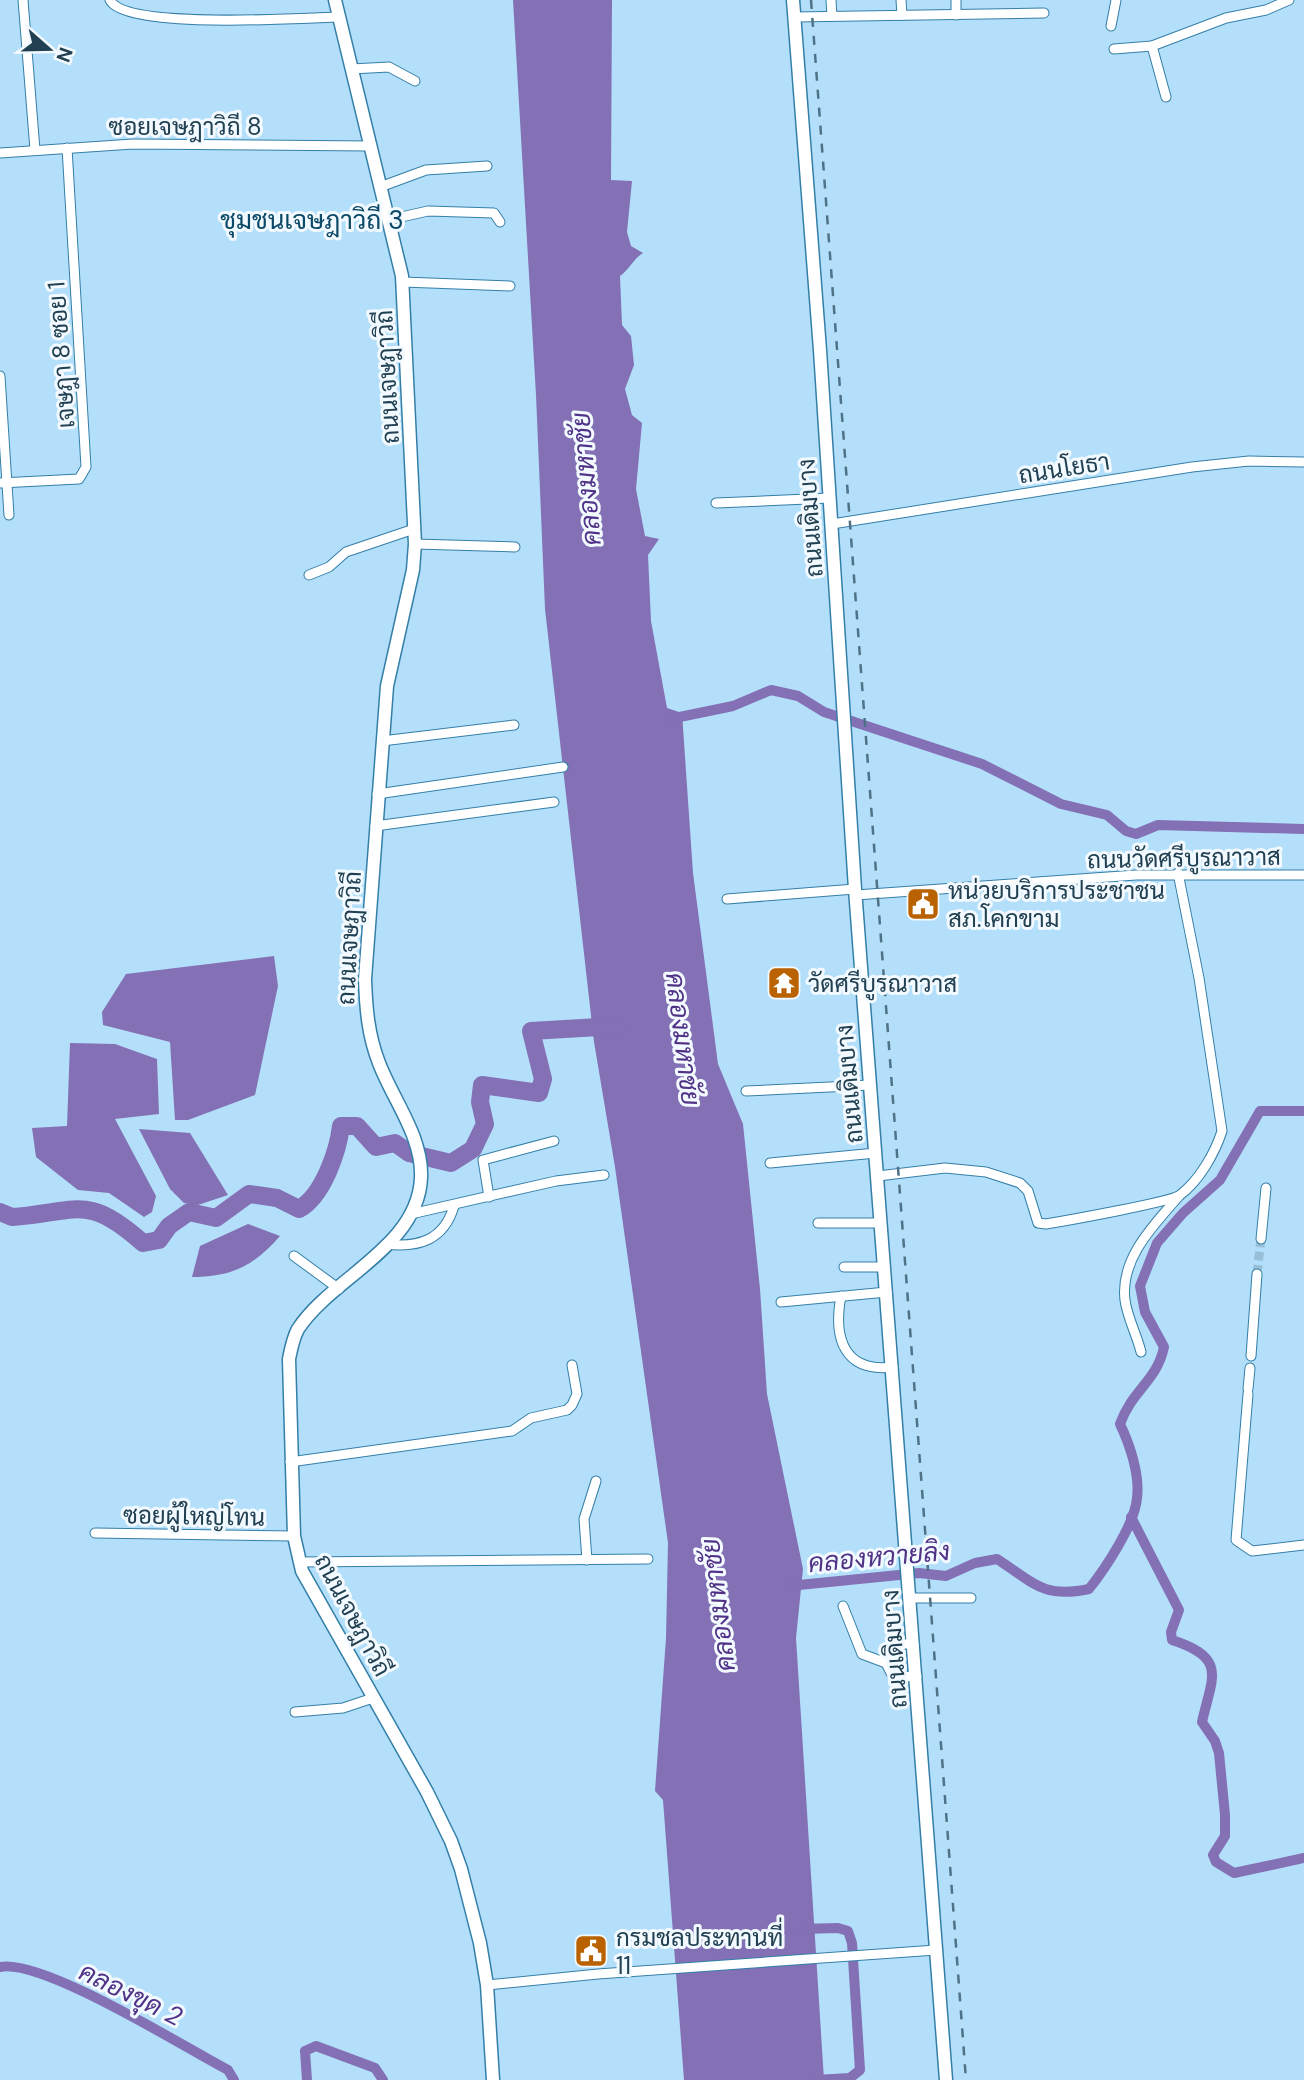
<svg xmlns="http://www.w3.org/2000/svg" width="1304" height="2080" font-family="'DM Sans',Sarabun,sans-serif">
  <rect width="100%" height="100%" fill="#b4dffa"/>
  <g fill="#8370b5">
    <path d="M513,0H612L611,180L632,181L627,232L631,246L643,253C633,259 630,269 620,276L622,325L631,336L634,365L625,389L632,415L642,423L636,489L645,536L659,539L648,555L651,621L667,708L682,713L693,873L718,1064L743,1124L760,1289L767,1394L803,1569L796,1638L824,2080H684L663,1800L655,1791L666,1638L668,1543L615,1167L594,1042L545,609L536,395Z"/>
    <path d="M274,956L278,986L255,1095L188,1120H175L170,1042L103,1025L102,1012L126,974Z"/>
    <path d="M70,1043L115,1044L157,1059L159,1114L115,1119L156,1196L152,1212L144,1217L109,1193L78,1190L36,1157L32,1128L67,1126Z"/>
    <path d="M139,1129L190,1133L228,1195L198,1205L184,1203L170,1189Z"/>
    <path d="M248,1224L280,1236C254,1266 231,1277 192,1277L200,1246Z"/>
  </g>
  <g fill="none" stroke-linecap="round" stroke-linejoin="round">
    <g stroke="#8370b5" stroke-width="10">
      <path d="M670,719L733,706L771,690L798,696L824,712L982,764L1061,804L1107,815L1126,831L1136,834L1158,825L1304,829"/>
      <path d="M1131,1517L1179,1610L1171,1632L1172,1640C1228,1658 1212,1677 1202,1722L1215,1741L1219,1753L1225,1815V1836L1213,1855L1216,1862L1234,1873L1304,1858"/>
      <path d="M789,1586L919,1573L946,1576L975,1563L997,1559C1033,1582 1042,1599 1089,1589C1105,1569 1135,1524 1137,1498C1140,1475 1130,1445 1120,1424C1132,1390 1157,1381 1164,1347L1145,1312L1140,1286L1157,1243L1183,1213L1220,1180L1260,1111H1304"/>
      <path d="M802,1929L838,1928L848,1931L852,1943L860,2070L850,2078L815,2080"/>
      <path d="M0,1967C42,1958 184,2047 228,2070L234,2080"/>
      <path d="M307,2080L305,2051L316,2046L375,2068L383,2080"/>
    </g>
    <path stroke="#8370b5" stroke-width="18" d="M0,1212L12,1217C78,1212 87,1193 143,1243L159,1240L169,1226L189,1212L216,1218L249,1194L277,1198L299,1209C323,1196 338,1151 341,1126H357L376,1147L395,1143L409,1153L451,1163L473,1149L485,1124L480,1102L482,1085L539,1093L543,1079L531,1031L616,1026"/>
    <path stroke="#97bfd8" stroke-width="9" stroke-dasharray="9 4.5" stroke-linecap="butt" d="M1257,1274L1261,1239"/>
    <defs>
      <g id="street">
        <path d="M23,0L35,150"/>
        <path d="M110,0C125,30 302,18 339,17"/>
        <path d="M831,0L832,16"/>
        <path d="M901,0L902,15"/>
        <path d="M956,15V0"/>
        <path d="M795,17L1044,13"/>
        <path d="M1111,26L1116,0"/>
        <path d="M1114,49L1152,46"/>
        <path d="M351,69L389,67L415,81"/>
        <path d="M1166,97L1152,46L1226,18L1266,10L1289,0"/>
        <path d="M0,153L133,144L370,146"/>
        <path d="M380,187L426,170L487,166"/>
        <path d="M388,220L428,211L494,213L500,222"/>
        <path d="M403,282L510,286"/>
        <path d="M0,376L9,515"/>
        <path d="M0,483L79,479L86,467L67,148"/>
        <path d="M716,503L830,498"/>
        <path d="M832,524L1192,467L1249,461L1304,462"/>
        <path d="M415,544L515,547"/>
        <path d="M309,575L329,567L346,552L414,529"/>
        <path d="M382,741L514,725"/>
        <path d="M377,794L563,767"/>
        <path d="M375,826L554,802"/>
        <path d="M856,895L1136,875H1304"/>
        <path d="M727,899L855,889"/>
        <path d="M746,1091L871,1085"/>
        <path d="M770,1163L876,1153"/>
        <path d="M878,1176L945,1168L986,1172L1020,1183L1028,1191L1038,1223L1046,1224C1064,1221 1171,1202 1180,1195C1199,1181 1215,1153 1222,1131L1199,978L1178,873"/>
        <path d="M489,1197L483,1160L554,1141"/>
        <path d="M411,1214L556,1181L604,1175"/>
        <path d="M818,1223H881"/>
        <path d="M1261,1239L1266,1188"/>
        <path d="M386,1244C419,1248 444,1240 454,1206"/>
        <path d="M294,1256L339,1289"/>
        <path d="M844,1267H885"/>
        <path d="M841,1296C833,1338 844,1373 893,1367"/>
        <path d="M781,1302L887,1292"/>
        <path d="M1141,1352C1137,1335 1127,1317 1125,1300C1120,1258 1154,1225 1179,1196"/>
        <path d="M1251,1356L1257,1274"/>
        <path d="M1248,1389L1250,1368"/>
        <path d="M1248,1394L1236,1540L1252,1551L1304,1545"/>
        <path d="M290,1462L512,1431L531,1418L567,1410L572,1405L577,1394L572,1365"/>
        <path d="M95,1533L294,1536"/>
        <path d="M587,1560L584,1519L596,1481"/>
        <path d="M299,1562L648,1559"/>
        <path d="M911,1598H971"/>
        <path d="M843,1606L862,1654L886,1663"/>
        <path d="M914,1644C898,1643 890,1647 886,1663L891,1673L900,1677L917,1676"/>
        <path d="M295,1712L343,1708L373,1698"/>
        <path d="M487,1985L598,1974L936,1950"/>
      </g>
      <g id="secondary">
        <path d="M335,0L402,276L415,544L413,570L387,686L365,979C366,1008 368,1035 379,1063C393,1100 423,1137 421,1178C418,1247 331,1278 298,1329C293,1338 291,1349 289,1359L294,1536L302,1571L427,1792L451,1841L461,1869L480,1943L487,1985L493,2080"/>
        <path d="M793,0L820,350L855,889L946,2080"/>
      </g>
    </defs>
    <use href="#street" stroke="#337fa8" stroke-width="11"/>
    <use href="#secondary" stroke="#337fa8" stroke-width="15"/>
    <use href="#street" stroke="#fff" stroke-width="9"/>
    <use href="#secondary" stroke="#fff" stroke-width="12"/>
    <path stroke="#4f7286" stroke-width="2.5" stroke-dasharray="9 9" stroke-linecap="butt" d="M811,0L966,2080"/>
  </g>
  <defs>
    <symbol id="civic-square" viewBox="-11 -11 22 22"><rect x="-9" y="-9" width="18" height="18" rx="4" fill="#ba6100" stroke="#f3faff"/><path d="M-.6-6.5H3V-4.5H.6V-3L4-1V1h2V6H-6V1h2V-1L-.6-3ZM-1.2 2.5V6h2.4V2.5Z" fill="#fff"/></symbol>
    <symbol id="temple-square" viewBox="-11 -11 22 22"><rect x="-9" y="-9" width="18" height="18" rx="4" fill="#ba6100" stroke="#f3faff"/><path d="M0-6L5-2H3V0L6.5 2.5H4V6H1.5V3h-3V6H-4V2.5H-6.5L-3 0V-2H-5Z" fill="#fff"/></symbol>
  </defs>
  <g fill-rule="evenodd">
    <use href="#civic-square" x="904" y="885" width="38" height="38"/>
    <use href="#temple-square" x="765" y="964" width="38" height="38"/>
    <use href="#civic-square" x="572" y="1932" width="38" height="38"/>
  </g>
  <g text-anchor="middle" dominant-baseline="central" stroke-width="6" stroke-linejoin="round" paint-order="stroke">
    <g font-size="24" fill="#214052" stroke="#f3faff">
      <text x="185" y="126">ซอยเจษฎาวิถี 8</text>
      <text transform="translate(61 355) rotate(-94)">เจษฎา 8 ซอย 1</text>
      <text transform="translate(387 377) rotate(-93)">ถนนเจษฎาวิถี</text>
      <text transform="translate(1064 468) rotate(-9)">ถนนโยธา</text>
      <text transform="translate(810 518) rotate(-94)">ถนนเดิมบาง</text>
      <text transform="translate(1184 858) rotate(-1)">ถนนวัดศรีบูรณาวาส</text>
      <text transform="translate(349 938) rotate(-87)">ถนนเจษฎาวิถี</text>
      <text transform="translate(849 1084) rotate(-95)">ถนนเดิมบาง</text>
      <text transform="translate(194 1516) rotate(1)">ซอยผู้ใหญ่โทน</text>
      <text transform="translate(353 1615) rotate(62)">ถนนเจษฎาวิถี</text>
      <text transform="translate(894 1649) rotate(-94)">ถนนเดิมบาง</text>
    </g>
    <g font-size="24" fill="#214052" stroke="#f3faff" text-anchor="start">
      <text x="948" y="890">หน่วยบริการประชาชน<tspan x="948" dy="28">สภ.โคกขาม</tspan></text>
      <text x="808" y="983">วัดศรีบูรณาวาส</text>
      <text x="616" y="1937">กรมชลประทานที่<tspan x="616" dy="28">11</tspan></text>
    </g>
    <g font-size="26" fill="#0b4967" stroke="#f3faff">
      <text x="312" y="220">ชุมชนเจษฎาวิถี 3</text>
    </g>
    <g font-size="26" font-style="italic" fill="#503287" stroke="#f3faff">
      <text transform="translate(586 479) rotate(-95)">คลองมหาชัย</text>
      <text transform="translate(683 1039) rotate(83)">คลองมหาชัย</text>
      <text transform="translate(879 1557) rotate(-5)">คลองหวายลิง</text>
      <text transform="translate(718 1605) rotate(-97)">คลองมหาชัย</text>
      <text transform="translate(131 1994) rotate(26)">คลองขุด 2</text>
    </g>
  </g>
  <g transform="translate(49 49) rotate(110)" stroke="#f3faff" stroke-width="5" paint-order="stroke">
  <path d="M0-5L12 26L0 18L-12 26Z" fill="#214052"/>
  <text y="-10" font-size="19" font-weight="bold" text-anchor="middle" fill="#214052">N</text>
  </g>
</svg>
